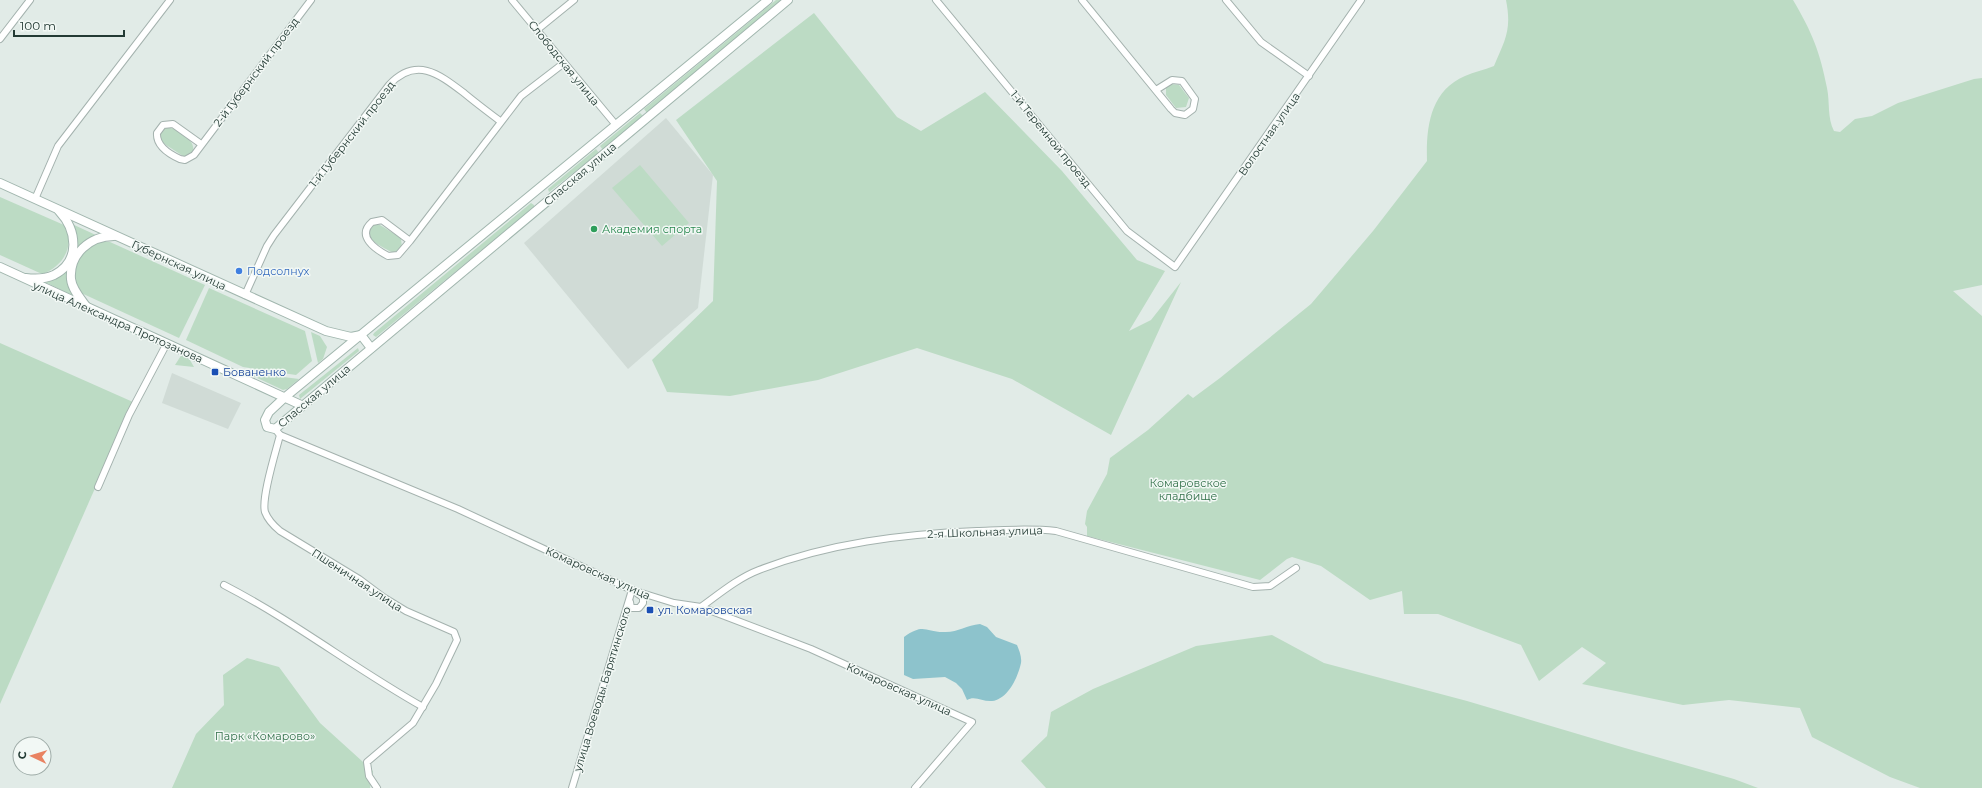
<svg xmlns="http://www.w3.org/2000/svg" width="1982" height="788" font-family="Montserrat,sans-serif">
  <rect width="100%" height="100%" fill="#e1ebe7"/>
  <g fill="#d0dbd6">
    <path d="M666,118L713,175L698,308L628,369L524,243Z"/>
    <path d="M172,373L241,403L228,429L162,403Z"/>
  </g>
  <g fill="#bcdbc4">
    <path d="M776,0H784L647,113L644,109Z"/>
    <path d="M1506,0H1793C1812,32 1820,52 1827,88C1830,102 1827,118 1834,131L1840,132L1855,119L1872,116L1898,103L1974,79L1982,78V285L1953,291L1982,316V788H1920L1890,777L1812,737L1800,708L1729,700L1683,705L1582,684L1606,663L1582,647L1539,681L1521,645L1438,614H1404L1402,591L1370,600L1321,566L1292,557L1287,559L1260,580L1087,536V527L1085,524L1087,511L1107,474L1110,458L1148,430L1188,394L1193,398L1220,378L1311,304L1373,231L1427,161C1426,127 1430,91 1465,76C1474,72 1484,70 1494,66C1505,40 1512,30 1506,0Z"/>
    <path d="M814,13L897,117L921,131L985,92L1062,171L1137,260L1165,271L1129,331L1151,320L1181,282L1111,435L1012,379L917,348L818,380L730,396L667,392L652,360L713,301L717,181L676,120Z"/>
    <path d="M1170,84L1179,85L1189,98L1186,107L1176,108L1166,95V88Z"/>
    <path d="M640,113L643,116L603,150L600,146Z"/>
    <path d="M165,127C176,127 199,141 192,154L187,156H183L163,143L160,139V132Z"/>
    <path d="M596,149L599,153L549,192L548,189Z"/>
    <path d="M640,165L689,223L662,246L612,188Z"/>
    <path d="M0,197L64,225C76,245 63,267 42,274L0,255Z"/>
    <path d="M531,203L534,205V207L376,337L373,335L374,333Z"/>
    <path d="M72,224L98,236L83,243L76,249V234Z"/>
    <path d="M374,224L380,225L401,238L402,248L395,253C390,252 370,241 369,236C368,234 368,231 368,229Z"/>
    <path d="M102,242H110L205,285L179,338L79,292C69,270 78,248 102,242Z"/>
    <path d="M68,268L69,288L72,295L45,282L58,277Z"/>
    <path d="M209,288L305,331L312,361L296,375L243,367L186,340Z"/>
    <path d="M311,332L320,336L327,347L323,359L318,363Z"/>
    <path d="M0,343L133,402L0,704Z"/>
    <path d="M358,348L359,351L300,399L299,395Z"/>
    <path d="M182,354L190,360L194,367L175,365Z"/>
    <path d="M244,372L299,379L287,389L283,390Z"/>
    <path d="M1272,635L1324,663L1467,701L1625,748L1734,779L1758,788H1046L1021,761L1047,736L1051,712L1093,689L1196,646Z"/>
    <path d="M247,658L279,667L320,723L373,771L370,788H172L196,734L224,705L223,675Z"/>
  </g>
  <path fill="#8dc3cc" d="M980,624L987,627L996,637L1017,645C1019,650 1022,657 1021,663C1018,677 1008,699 992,701C983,702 975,695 967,700L962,689L956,683L945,677L913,679L904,675V637C925,622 925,633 946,632C958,632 967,625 980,624Z"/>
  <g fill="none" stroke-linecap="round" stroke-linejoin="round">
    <defs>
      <g id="street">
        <path d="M512,0L616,125"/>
        <path d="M936,0L1127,231L1175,267L1361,0"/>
        <path d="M1082,0L1171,109L1175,113L1185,115L1193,109L1195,99L1182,81L1172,80L1156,90"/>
        <path d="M1226,0L1261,42L1309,76"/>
        <path d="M537,30L574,0"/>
        <path d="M0,39L30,0"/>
        <path d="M201,144L173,124L163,125L157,133C156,146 169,154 180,159L185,160L194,155L311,0"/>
        <path d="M35,199L58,146L170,0"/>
        <path d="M410,241L398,255L388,256C375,249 356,236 372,222L382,220L410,241L521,96L564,63"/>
        <path d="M245,295L267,246L274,235L389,85C416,56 439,74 464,93C476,103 488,112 500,121"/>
        <path d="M275,429L280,435L458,509L632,590L674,603L701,607L811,649L972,722L915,788"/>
        <path d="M280,435C276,451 261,498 265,512C268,520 274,526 280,531L359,579L383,597L406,611L454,632L457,640L436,684L413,723L367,762L369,776L377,788"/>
        <path d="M98,487L129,415L167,343"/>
        <path d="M224,585C294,621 355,669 423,707"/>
        <path d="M630,602L631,608H639L643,603V597L638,594"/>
        <path d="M701,607C719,594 738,578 759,570C828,543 904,534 977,531C1003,530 1029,528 1056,531L1253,587L1270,586L1296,568"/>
        <path d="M572,788L632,590"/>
      </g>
      <g id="secondary">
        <path d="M768,0L284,398L269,412L265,420L267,427L275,429L788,0"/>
        <path d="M0,183L326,331L351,337L361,335L371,348"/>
        <path d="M0,267L301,405"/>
        <path d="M26,278C35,279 45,279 54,275C81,261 77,230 59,211"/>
        <path d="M86,306C80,298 72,289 71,279C69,254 90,236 114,236"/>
      </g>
    </defs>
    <use href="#street" stroke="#a4b2ae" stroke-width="8"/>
    <use href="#secondary" stroke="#a1b6ae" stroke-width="10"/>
    <use href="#street" stroke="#fff" stroke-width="6"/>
    <use href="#secondary" stroke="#fff" stroke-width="8"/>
  </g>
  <circle fill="#2e9e5b" stroke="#f2f8f5" stroke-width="1.5" cx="594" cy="229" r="4"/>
  <circle fill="#3f7fe0" stroke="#f2f8f5" stroke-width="1.5" cx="239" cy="271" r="4"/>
  <g fill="#1a4fb4" stroke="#f2f8f5" stroke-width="1.5">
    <rect x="211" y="368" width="8" height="8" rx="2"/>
    <rect x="646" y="606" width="8" height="8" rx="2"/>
  </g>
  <g text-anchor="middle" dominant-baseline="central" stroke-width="3" stroke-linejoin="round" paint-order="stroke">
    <g font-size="11" fill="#233a34" stroke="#f2f8f5">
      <text transform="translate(564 63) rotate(51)">Слободская улица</text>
      <text transform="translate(256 72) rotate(-53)">2-й Губернский проезд</text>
      <text transform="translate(352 134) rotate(-52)">1-й Губернский проезд</text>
      <text transform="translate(1269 134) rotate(-55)">Волостная улица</text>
      <text transform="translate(1051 139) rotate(51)">1-й Теремной проезд</text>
      <text transform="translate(580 174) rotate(-40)">Спасская улица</text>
      <text transform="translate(179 265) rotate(25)">Губернская улица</text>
      <text transform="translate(118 322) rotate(24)">улица Александра Протозанова</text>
      <text transform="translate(314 396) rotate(-40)">Спасская улица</text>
      <text transform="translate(985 532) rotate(-2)">2-я Школьная улица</text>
      <text transform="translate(598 573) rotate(24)">Комаровская улица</text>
      <text transform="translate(357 580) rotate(33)">Пшеничная улица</text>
      <text transform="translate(602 689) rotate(-73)">улица Воеводы Барятинского</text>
      <text transform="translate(899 689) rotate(24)">Комаровская улица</text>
    </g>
    <g font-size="11" fill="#27864d" stroke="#f2f8f5" text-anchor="start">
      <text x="602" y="229">Академия спорта</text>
    </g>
    <g font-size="11" fill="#366cbe" stroke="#f2f8f5" text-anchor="start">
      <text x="247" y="271">Подсолнух</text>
    </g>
    <g font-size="11" fill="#164399" stroke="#f2f8f5" text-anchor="start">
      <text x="223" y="372">Бованенко</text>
      <text x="658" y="610">ул. Комаровская</text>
    </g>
    <g font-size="11" fill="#306f48" stroke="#f2f8f5">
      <text x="1188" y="483">Комаровское<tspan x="1188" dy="13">кладбище</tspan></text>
      <text x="265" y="736">Парк «Комарово»</text>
    </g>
  </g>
  <g transform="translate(32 756) rotate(274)"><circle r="19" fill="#f2f8f5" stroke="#9faca8"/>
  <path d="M0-3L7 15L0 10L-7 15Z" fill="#e98362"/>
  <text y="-6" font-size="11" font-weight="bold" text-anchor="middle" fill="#233a34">С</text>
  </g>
  <path d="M14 30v6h110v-6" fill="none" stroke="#233a34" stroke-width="2"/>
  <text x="20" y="30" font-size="12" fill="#233a34" stroke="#f2f8f5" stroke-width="3" paint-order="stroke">100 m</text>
</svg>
